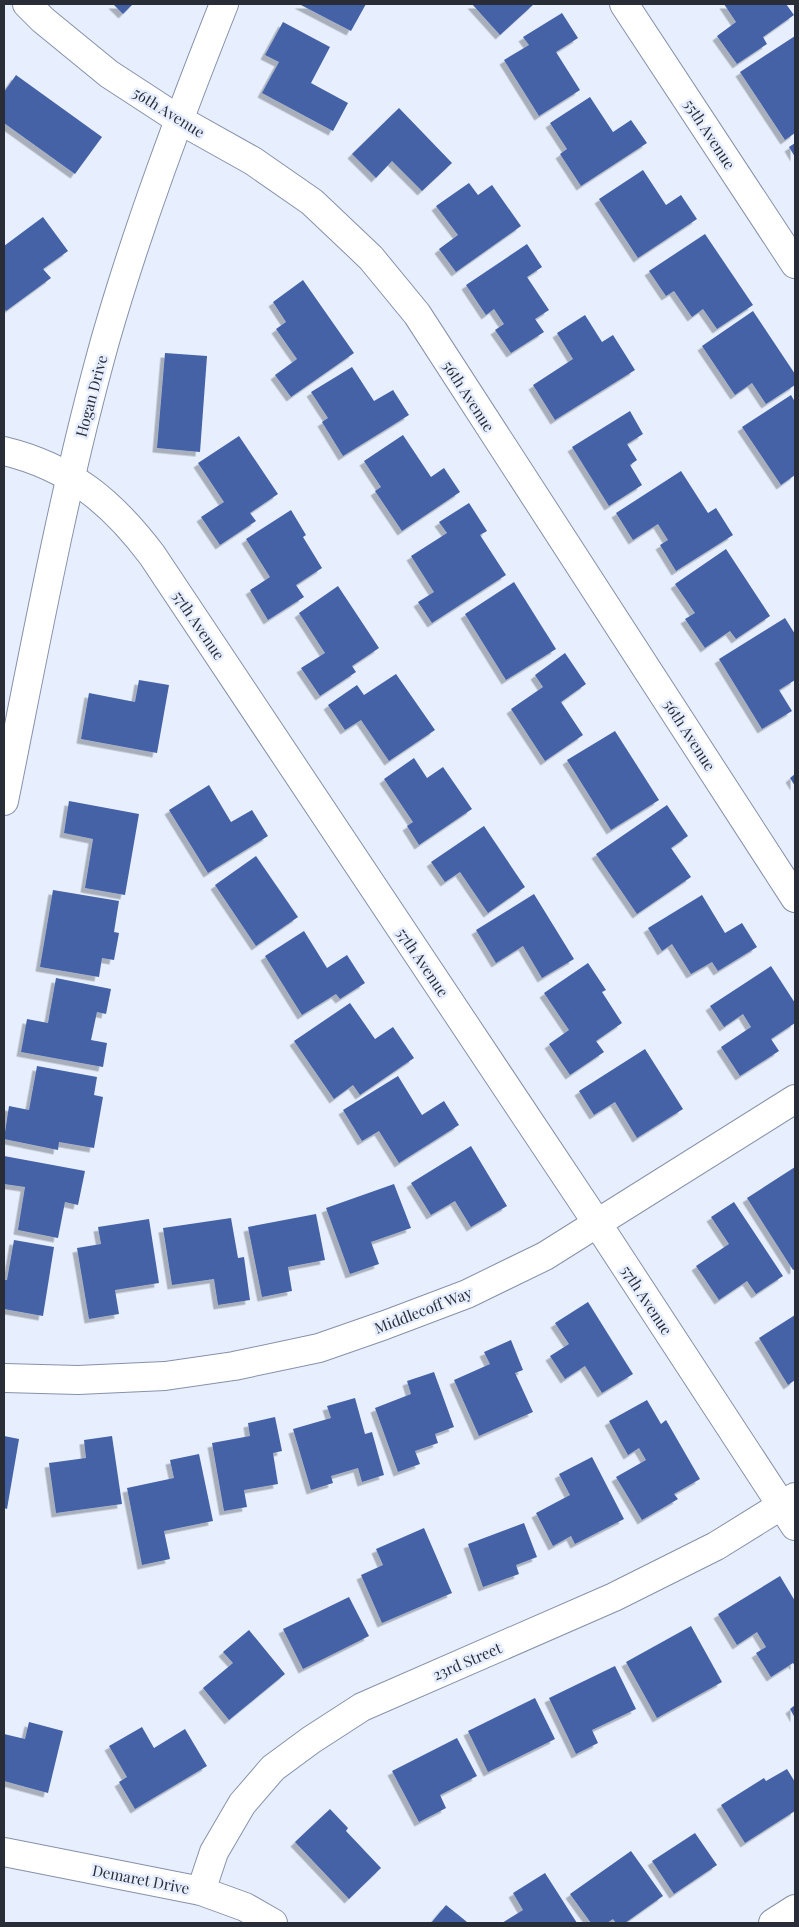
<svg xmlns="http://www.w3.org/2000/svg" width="799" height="1927" font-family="'Playfair Display',serif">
  <defs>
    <filter id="shadow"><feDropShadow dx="-4.5" dy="4.5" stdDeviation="0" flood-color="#0004"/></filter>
  </defs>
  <rect width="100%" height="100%" fill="#e7effe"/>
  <g fill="#4562a7" filter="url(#shadow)">
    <path d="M113,4H133L123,14Z"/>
    <path d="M299,4H366L351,31Z"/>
    <path d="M472,4H534L500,35Z"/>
    <path d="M724,4H786L794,15L763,37L767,44L737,64L717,36L736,22Z"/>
    <path d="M562,13L578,38L556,52L580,90L539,116L504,60L529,45L523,37Z"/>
    <path d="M283,22L330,47L311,83L348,103L333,131L262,93L279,62L265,55Z"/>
    <path d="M795,36V133L785,140L740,72Z"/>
    <path d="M16,75L102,137L75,174L4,123V92Z"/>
    <path d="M590,97L613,132L631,120L647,143L581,186L560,154L567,149L550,123Z"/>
    <path d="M399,108L452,163L422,191L392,161L376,178L352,154Z"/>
    <path d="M795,143V157L789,147Z"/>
    <path d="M643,170L666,205L681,195L697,219L638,258L599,199Z"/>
    <path d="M469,183L478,195L492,185L521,226L456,272L439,249L458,235L436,206Z"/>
    <path d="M43,217L68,251L43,269L51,278L6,311L4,308V246Z"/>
    <path d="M705,234L753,305L717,329L703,309L692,317L674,291L666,296L649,271Z"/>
    <path d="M527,244L542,267L527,277L549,310L535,319L544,332L511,353L495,330L504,324L494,309L486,315L466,285Z"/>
    <path d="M303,280L354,353L291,397L275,375L297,359L276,329L286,322L273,302Z"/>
    <path d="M753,311L795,374V385L766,404L752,383L735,395L702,346Z"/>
    <path d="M585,315L602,342L613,335L635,370L555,420L533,385L573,359L557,333Z"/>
    <path d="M165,353L207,356L200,452L157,448Z"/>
    <path d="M352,367L374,401L393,390L409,415L343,456L322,422L328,418L311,392Z"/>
    <path d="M791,395L795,402V475L781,485L742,427Z"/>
    <path d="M630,411L643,434L627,444L637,460L630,465L642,485L609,506L572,447Z"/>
    <path d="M403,435L431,477L444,468L460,492L402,531L375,491L381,487L364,461Z"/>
    <path d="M239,436L278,494L250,513L256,521L220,545L201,517L224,502L198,463Z"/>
    <path d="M681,471L708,513L716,508L733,535L676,571L660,545L668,540L658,524L633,540L616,513Z"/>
    <path d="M469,503L487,531L480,535L506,575L432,623L418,602L434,592L411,556L447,533L439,522Z"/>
    <path d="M291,510L306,535L303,537L322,568L296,585L304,597L268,620L250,590L270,577L246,539Z"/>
    <path d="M726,549L770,616L736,639L730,631L705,648L685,619L695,613L675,584Z"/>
    <path d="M514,582L556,649L506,680L465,614Z"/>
    <path d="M338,586L379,648L352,666L356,672L320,696L301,668L325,653L299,613Z"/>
    <path d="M785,618L795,634V680L779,690L792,711L762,729L719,659Z"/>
    <path d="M565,653L586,684L561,702L583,735L545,761L511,709L543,687L535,675Z"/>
    <path d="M396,674L435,730L389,761L361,720L345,730L328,705L357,685L364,695Z"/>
    <path d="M139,680L169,685L157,753L81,739L89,693L135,702Z"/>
    <path d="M615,731L659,800L611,830L567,760Z"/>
    <path d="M414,758L427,778L443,767L472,809L419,845L407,826L413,822L384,779Z"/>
    <path d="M795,774V786L790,778Z"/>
    <path d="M209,785L231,822L252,810L268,836L208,873L169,810Z"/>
    <path d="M69,801L139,814L125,895L85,888L93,839L64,833Z"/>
    <path d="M667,805L688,836L671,848L691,877L637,914L596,854Z"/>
    <path d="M484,826L525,887L488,913L460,872L445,882L431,862Z"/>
    <path d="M256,856L298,917L256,946L215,885Z"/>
    <path d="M53,890L119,901L114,932L119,933L114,960L102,958L99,977L40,967Z"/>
    <path d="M534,894L574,959L542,978L523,946L496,963L476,930Z"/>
    <path d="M702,895L725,933L742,923L757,947L718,971L712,962L691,974L672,944L662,951L648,928Z"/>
    <path d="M304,931L327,968L347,955L365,983L340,999L336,994L302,1015L265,956Z"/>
    <path d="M588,963L606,990L602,992L622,1023L596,1041L604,1052L570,1075L549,1044L569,1030L544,993Z"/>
    <path d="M771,966L795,1003V1023L771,1039L779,1051L740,1076L721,1047L751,1027L743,1014L724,1027L710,1006Z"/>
    <path d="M56,978L111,989L106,1014L97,1012L91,1040L107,1043L103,1067L21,1052L27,1019L48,1023Z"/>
    <path d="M350,1003L375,1039L393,1027L414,1058L360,1095L353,1085L334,1099L294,1041Z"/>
    <path d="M645,1049L683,1109L637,1138L615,1102L594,1115L579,1091Z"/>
    <path d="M37,1066L97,1077L94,1095L103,1097L94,1148L59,1142L58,1150L4,1139L9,1106L29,1110Z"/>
    <path d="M398,1076L422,1115L444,1101L459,1125L399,1163L379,1131L362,1141L343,1110Z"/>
    <path d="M471,1146L507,1206L471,1227L455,1201L431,1215L411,1183Z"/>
    <path d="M4,1156L85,1171L78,1205L65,1202L58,1238L18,1230L25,1187L4,1184Z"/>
    <path d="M795,1167V1269L793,1270L747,1198Z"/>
    <path d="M394,1184L411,1228L371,1242L379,1264L350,1274L326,1208Z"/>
    <path d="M734,1202L783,1276L756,1294L747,1281L719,1300L696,1266L729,1244L711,1217Z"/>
    <path d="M316,1214L325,1260L288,1267L292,1291L262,1297L248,1227Z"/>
    <path d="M231,1218L238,1258L244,1257L250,1300L218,1305L214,1279L172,1285L163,1228Z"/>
    <path d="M149,1219L159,1283L115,1290L119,1314L89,1319L77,1248L101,1244L98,1227Z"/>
    <path d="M14,1240L54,1247L43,1316L4,1309V1280H7Z"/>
    <path d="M588,1302L633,1374L602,1393L585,1366L565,1379L550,1356L569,1344L555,1323Z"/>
    <path d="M795,1315V1380L788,1385L759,1338Z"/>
    <path d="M511,1340L523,1370L515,1373L533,1412L479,1436L454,1380L490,1364L484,1352Z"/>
    <path d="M434,1372L454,1427L435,1434L438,1443L415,1451L420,1464L398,1472L375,1408L411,1394L407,1381Z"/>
    <path d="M355,1398L365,1434L372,1432L384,1475L362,1482L358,1468L331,1476L333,1483L311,1490L293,1429L331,1418L327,1406Z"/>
    <path d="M647,1400L661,1424L666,1420L700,1479L674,1494L678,1499L642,1520L616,1477L646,1460L639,1448L628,1455L609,1421Z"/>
    <path d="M275,1417L282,1451L273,1453L278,1484L244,1490L247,1507L224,1511L212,1443L250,1436L248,1423Z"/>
    <path d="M4,1436L19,1439L7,1509L4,1508Z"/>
    <path d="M112,1436L122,1504L56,1513L49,1463L86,1458L84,1440Z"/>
    <path d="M199,1454L213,1521L164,1531L170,1559L142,1565L127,1488L174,1478L170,1460Z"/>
    <path d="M592,1457L624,1519L575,1544L571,1536L553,1546L536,1513L570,1495L559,1474Z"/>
    <path d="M524,1523L537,1557L516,1565L519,1574L483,1587L468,1544Z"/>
    <path d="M424,1528L452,1593L382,1623L361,1575L383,1565L376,1549Z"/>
    <path d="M780,1576L795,1601V1666L793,1663L771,1677L756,1653L766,1647L757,1632L737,1645L718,1614Z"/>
    <path d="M349,1597L369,1636L303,1669L283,1629Z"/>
    <path d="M691,1626L722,1682L657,1718L626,1662Z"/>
    <path d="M249,1630L285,1674L229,1720L203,1688L233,1663L223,1652Z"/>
    <path d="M615,1666L636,1709L592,1730L598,1743L576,1754L549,1698Z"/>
    <path d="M535,1698L555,1739L488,1772L468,1731Z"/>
    <path d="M795,1705V1718L790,1709Z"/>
    <path d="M29,1722L63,1731L48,1793L4,1781V1734L25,1739Z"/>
    <path d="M142,1727L154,1748L185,1729L207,1766L135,1809L119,1782L127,1777L109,1746Z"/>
    <path d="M457,1738L477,1776L440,1795L446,1808L419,1822L392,1771Z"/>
    <path d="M787,1769L795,1782V1811L745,1843L721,1805L764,1778L766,1781Z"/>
    <path d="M330,1809L348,1828L346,1831L381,1868L349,1899L295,1842Z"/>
    <path d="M695,1833L717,1865L674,1894L652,1861Z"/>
    <path d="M631,1851L663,1896L625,1923H616L613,1919L607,1923H591L570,1894Z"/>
    <path d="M545,1873L577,1923H502L523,1910L513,1893Z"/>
    <path d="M446,1905L467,1922L466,1923H431Z"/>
  </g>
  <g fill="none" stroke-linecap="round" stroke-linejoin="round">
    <defs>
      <g id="minor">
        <path d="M27,4L43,20L109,74L178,119L253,161L312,202L371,258L417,314L795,898"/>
        <path d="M624,4L795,264"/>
        <path d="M4,451C70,467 112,502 152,555L597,1223L795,1526"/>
        <path d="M4,801C35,647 63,492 105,341C138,226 180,115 224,4"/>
        <path d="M4,1378L78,1380L165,1376L234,1366L319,1348L385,1325L467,1294L545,1256L795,1099"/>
        <path d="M4,1852L201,1891L245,1907L273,1923"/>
        <path d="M201,1891L214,1852L242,1804L273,1768L311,1740L362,1707L614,1597L716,1546L795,1497"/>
        <path d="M773,1923L795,1909"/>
      </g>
    </defs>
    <use href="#minor" stroke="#8691a9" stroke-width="30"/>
    <use href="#minor" stroke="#fff" stroke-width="28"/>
  </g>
  <g text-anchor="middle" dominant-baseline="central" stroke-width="5" stroke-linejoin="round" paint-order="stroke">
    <g font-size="15" fill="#292d37" stroke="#e7effe">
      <text transform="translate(169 112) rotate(32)">56th Avenue</text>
      <text transform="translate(710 134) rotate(57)">55th Avenue</text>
      <text transform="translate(91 396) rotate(-75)">Hogan Drive</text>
      <text transform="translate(469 396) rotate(57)">56th Avenue</text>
      <text transform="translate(199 625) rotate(56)">57th Avenue</text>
      <text transform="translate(690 735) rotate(57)">56th Avenue</text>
      <text transform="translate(423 962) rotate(56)">57th Avenue</text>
      <text transform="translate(647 1300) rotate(57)">57th Avenue</text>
      <text transform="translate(423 1310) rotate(-21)">Middlecoff Way</text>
      <text transform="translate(467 1661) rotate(-23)">23rd Street</text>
      <text transform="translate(141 1879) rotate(11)">Demaret Drive</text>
    </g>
  </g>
  <rect width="799" height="1927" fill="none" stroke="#292d37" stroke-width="10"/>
</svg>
